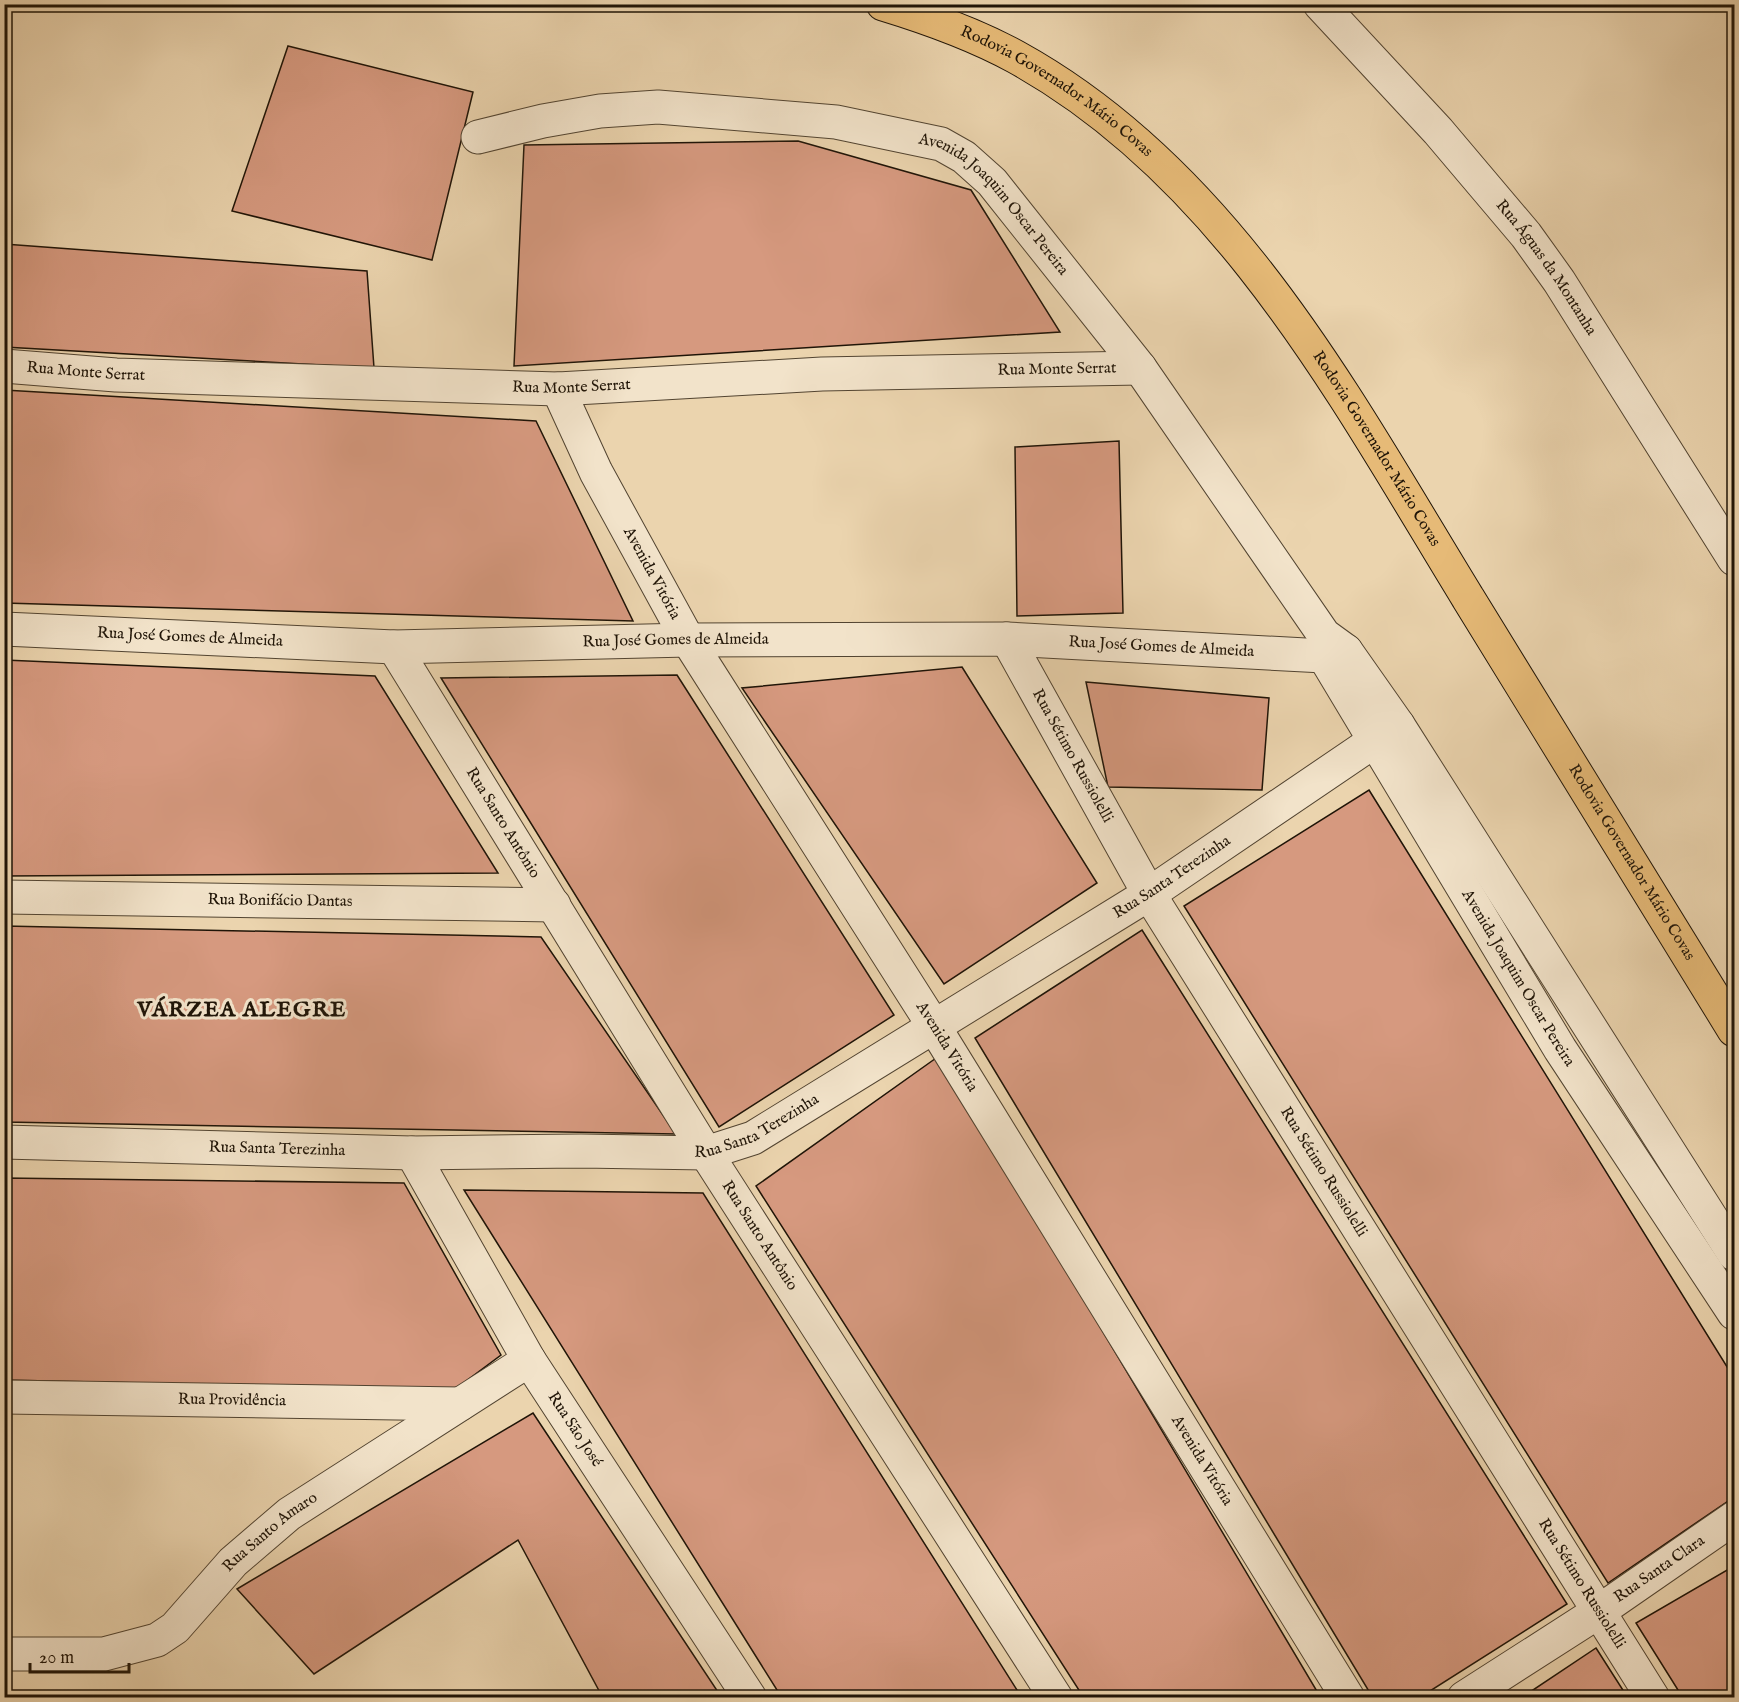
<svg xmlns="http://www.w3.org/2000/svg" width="1739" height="1702" font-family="'IM FELL English',serif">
  <rect width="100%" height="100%" fill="#ebd4ae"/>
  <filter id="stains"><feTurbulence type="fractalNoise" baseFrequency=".00333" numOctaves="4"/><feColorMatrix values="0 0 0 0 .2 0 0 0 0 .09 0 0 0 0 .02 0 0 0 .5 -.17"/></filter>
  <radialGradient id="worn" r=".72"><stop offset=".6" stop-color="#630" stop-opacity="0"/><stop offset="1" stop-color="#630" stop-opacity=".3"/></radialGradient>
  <g fill="#d6997f" stroke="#1f1407" stroke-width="1.5">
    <path d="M288,46L473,92L432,260L232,211Z"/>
    <path d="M798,141L971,190L1060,332L514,366L524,145Z"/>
    <path d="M4,244L367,271L374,368L4,347Z"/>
    <path d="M4,390L536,421L633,621L4,603Z"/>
    <path d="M1119,441L1123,613L1017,616L1015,447Z"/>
    <path d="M4,660L375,676L498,873L4,876Z"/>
    <path d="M962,667L1097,883L944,984L742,688Z"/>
    <path d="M677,675L894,1015L719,1127L441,678Z"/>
    <path d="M1086,682L1269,698L1262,790L1108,787Z"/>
    <path d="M1369,790L1734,1378V1497L1608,1583L1184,906Z"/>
    <path d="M4,926L541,937L676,1134L4,1122Z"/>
    <path d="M1142,930L1567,1604L1419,1698H1373L975,1038Z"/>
    <path d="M939,1056L1321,1698H1084L756,1186Z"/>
    <path d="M4,1178L404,1183L501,1355L454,1390L4,1380Z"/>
    <path d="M464,1190L703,1193L1022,1698H782Z"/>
    <path d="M533,1413L722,1698H603L518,1540L314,1674L237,1589Z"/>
    <path d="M1734,1566V1698H1683L1636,1623Z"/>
    <path d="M1596,1648L1628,1698H1521Z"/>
    <path d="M4,1692L308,1693V1698H4Z"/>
  </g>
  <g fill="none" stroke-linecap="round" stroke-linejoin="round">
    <defs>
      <g id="minor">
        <path id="s1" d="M1320,4L1438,131L1526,235L1559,281L1734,559"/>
        <path id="s2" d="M478,137L543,121L600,111L658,107L836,122L941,144L964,157L992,182L1140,368L1324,635L1346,651L1398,725L1734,1254"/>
        <path id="s3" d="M4,366L116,375L558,389L822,374L1140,368"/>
        <path id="s4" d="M558,389L596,472L688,640L935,1028L1348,1698"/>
        <path id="s5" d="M4,629L394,647L688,640L1007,639L1324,656L1346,651"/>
        <path id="s6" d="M1007,639L1149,894L1653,1698"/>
        <path id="s7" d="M394,647L706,1153L1056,1698"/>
        <path id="s8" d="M1324,648V656L1560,1049L1734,1313"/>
        <path id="s9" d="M4,897L554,905"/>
        <path id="s10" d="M4,1142L412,1153L581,1151L706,1153L753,1138L1149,894L1398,725"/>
        <path id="s11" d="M412,1153L529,1360L750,1698"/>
        <path id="s12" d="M4,1397L460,1404"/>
        <path id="s13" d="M4,1654H104L157,1640L175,1628L233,1562L289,1514L529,1360"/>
        <path id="s14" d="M1464,1698L1598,1612L1734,1518"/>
      </g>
      <g id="highway">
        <path id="s15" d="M883,4C929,18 974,34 1016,57C1228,174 1346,399 1468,598C1557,742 1646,886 1734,1030"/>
      </g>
    </defs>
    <use href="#minor" stroke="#524431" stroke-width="35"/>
    <use href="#highway" stroke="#1f1407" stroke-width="35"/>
    <use href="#minor" stroke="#f2e3ca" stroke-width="33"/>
    <use href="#highway" stroke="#e6ba77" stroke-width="33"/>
  </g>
  <g text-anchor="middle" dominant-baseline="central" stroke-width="6" stroke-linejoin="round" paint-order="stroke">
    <g font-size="16" fill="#1f1407" stroke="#f2e3ca">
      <text stroke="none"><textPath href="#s15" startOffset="196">Rodovia Governador Mário Covas</textPath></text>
      <text stroke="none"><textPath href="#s2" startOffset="548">Avenida Joaquim Oscar Pereira</textPath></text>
      <text stroke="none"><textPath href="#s1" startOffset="348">Rua Águas da Montanha</textPath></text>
      <text stroke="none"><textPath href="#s3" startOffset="1054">Rua Monte Serrat</textPath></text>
      <text stroke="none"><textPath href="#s3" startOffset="82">Rua Monte Serrat</textPath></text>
      <text stroke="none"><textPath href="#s3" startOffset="568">Rua Monte Serrat</textPath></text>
      <text stroke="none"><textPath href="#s15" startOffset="682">Rodovia Governador Mário Covas</textPath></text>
      <text stroke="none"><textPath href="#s4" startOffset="207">Avenida Vitória</textPath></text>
      <text stroke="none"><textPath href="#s5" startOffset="186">Rua José Gomes de Almeida</textPath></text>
      <text stroke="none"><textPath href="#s5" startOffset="672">Rua José Gomes de Almeida</textPath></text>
      <text stroke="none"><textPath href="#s5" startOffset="1158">Rua José Gomes de Almeida</textPath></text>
      <text stroke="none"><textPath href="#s6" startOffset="134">Rua Sétimo Russiolelli</textPath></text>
      <text stroke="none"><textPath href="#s7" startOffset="207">Rua Santo Antônio</textPath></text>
      <text stroke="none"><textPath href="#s15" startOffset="1168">Rodovia Governador Mário Covas</textPath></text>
      <text stroke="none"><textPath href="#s10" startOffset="1245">Rua Santa Terezinha</textPath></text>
      <text stroke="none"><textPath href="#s9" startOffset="276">Rua Bonifácio Dantas</textPath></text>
      <text stroke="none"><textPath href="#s8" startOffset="384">Avenida Joaquim Oscar Pereira</textPath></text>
      <text stroke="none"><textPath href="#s4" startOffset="765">Avenida Vitória</textPath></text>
      <text stroke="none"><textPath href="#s10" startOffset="759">Rua Santa Terezinha</textPath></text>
      <text stroke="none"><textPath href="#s10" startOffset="273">Rua Santa Terezinha</textPath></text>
      <text stroke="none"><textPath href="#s6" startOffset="620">Rua Sétimo Russiolelli</textPath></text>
      <text stroke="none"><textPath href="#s7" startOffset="693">Rua Santo Antônio</textPath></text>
      <text stroke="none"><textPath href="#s12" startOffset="228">Rua Providência</textPath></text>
      <text stroke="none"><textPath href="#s11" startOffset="321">Rua São José</textPath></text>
      <text stroke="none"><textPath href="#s4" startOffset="1251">Avenida Vitória</textPath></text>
      <text stroke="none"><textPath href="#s13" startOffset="312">Rua Santo Amaro</textPath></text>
      <text stroke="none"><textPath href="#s14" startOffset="234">Rua Santa Clara</textPath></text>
      <text stroke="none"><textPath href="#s6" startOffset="1106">Rua Sétimo Russiolelli</textPath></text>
    </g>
    <g font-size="22" font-weight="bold" letter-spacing="1.5" fill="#1f1407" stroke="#f2e3ca">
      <text x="242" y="1010">VÁRZEA ALEGRE</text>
    </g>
  </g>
  <rect width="1739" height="1702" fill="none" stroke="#ebd4ae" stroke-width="24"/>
  <rect x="6" y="6" width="1727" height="1690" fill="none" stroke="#1f1407" stroke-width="3"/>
  <rect x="12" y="12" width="1715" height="1678" fill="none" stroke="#1f1407" stroke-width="1.5"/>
  <path d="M30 1663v9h99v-9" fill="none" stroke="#1f1407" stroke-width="3"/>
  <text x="39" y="1663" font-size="18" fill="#1f1407" stroke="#f2e3ca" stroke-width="4.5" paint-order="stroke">20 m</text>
  <rect width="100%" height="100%" filter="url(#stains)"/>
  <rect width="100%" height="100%" fill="url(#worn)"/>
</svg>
